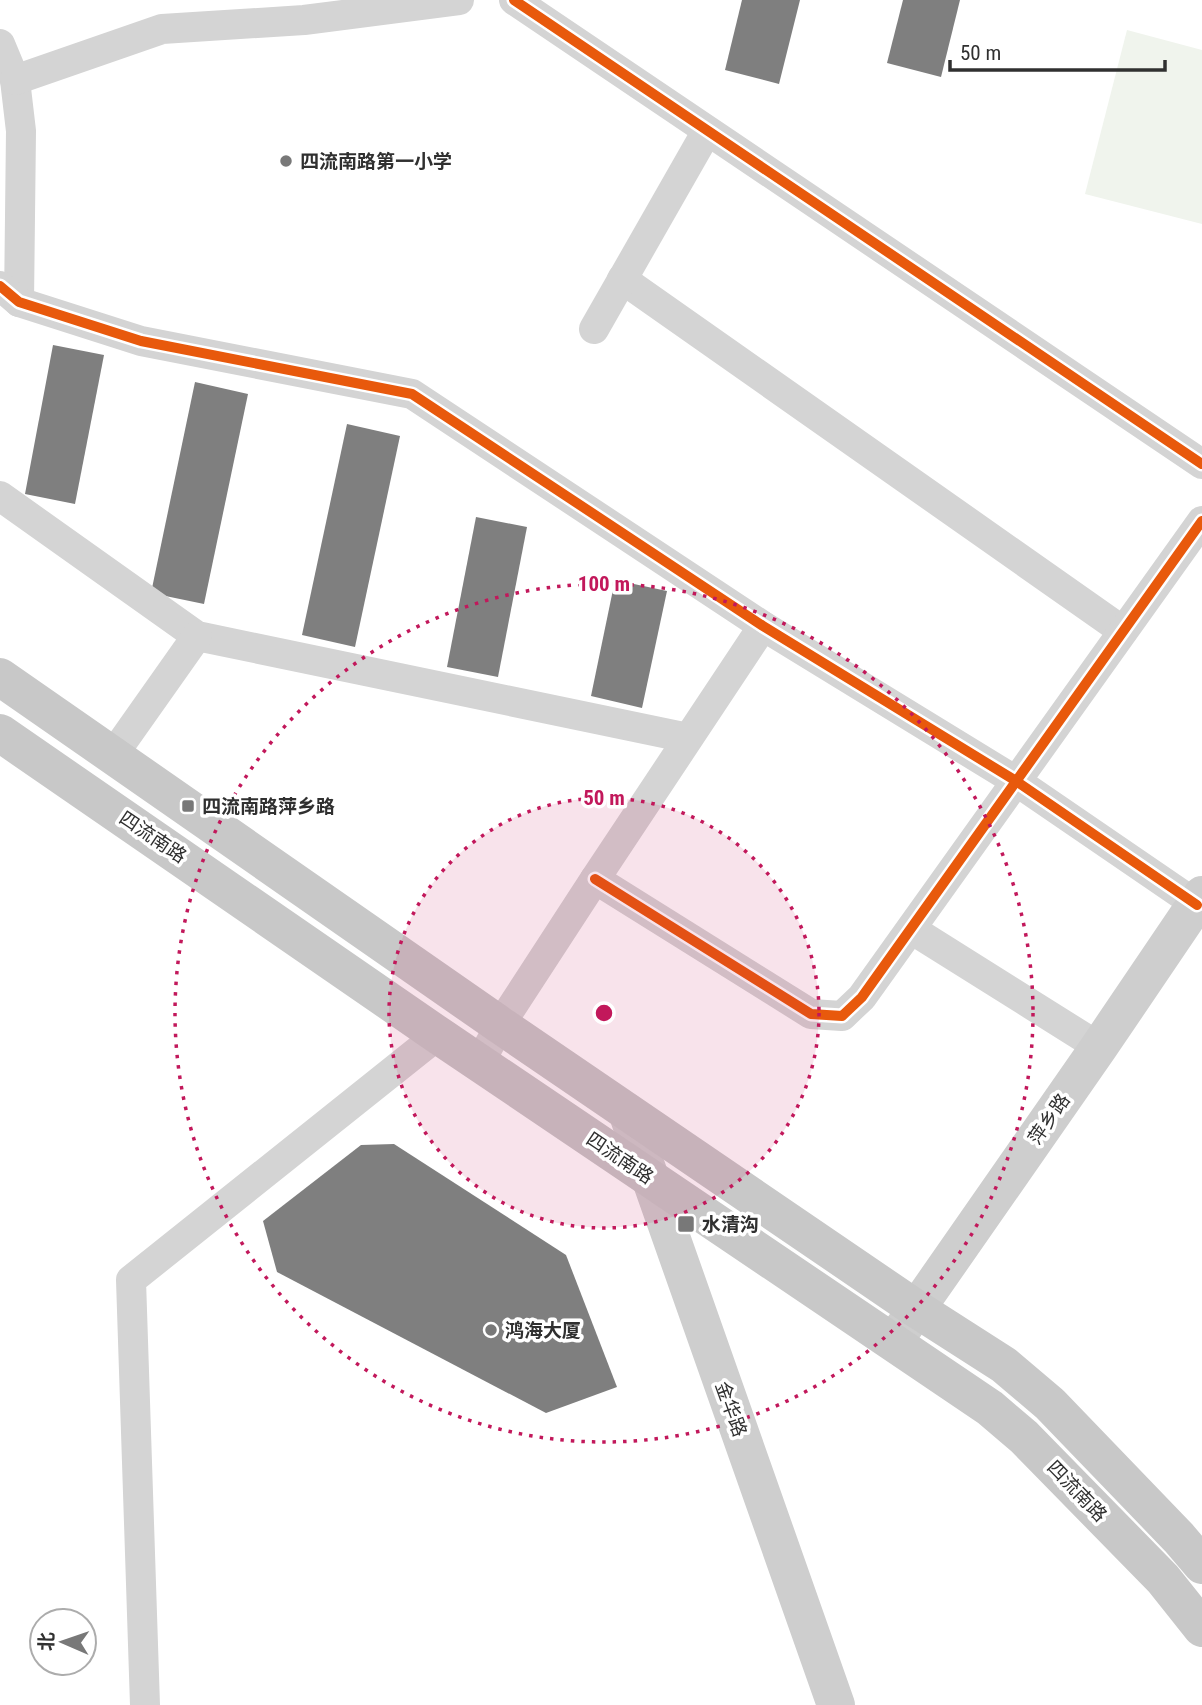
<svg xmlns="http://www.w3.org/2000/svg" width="1202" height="1705" font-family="'Roboto Condensed','Noto Sans SC',sans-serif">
  <rect width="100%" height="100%" fill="#fff"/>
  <path fill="#f0f4ed" d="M1127,30L1202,50V224L1085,194Z"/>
  <g fill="#7f7f7f">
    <path d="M742,0H800L779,84L725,70Z"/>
    <path d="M903,0H960L941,77L887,63Z"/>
    <path d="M53,345L104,355L75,504L25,494Z"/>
    <path d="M195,382L248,394L204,604L151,593Z"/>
    <path d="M347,424L400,436L355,647L302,635Z"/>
    <path d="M476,517L527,527L498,677L447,667Z"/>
    <path d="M615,580L667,591L642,708L591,696Z"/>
    <path d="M394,1144L566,1255L617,1387L546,1413L277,1272L263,1221L361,1145Z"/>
  </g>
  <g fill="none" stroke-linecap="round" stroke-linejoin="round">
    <g stroke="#d4d4d4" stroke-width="30">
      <path d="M514,0L1202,464"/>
      <path d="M0,44L15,80L21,131L19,302"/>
      <path d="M15,80L162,29L304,20L459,0"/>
      <path d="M622,279L1123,631"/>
      <path d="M0,286L19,302L141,341L412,394L763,626L1016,781L1197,905"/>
      <path d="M594,329L707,131"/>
      <path d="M0,496L197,636L688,738"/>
      <path d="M113,755L197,636"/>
      <path d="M595,879L811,1014L842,1016L862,997L1202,521"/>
      <path d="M911,929L1099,1047"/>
      <path d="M480,1062L500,1025L595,879L763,626"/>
      <path d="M145,1705L131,1280L438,1035"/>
    </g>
    <g stroke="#cecece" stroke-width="38">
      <path d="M627,1112L836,1705"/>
      <path d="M897,1337L1099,1047L1202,895"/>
    </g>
    <g stroke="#c8c8c8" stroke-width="38">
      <path d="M0,677L500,1025L915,1308L1004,1365L1050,1404L1179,1538L1202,1565"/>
      <path d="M0,733L438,1035L990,1408L1024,1437L1163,1579L1202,1628"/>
    </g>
    <defs>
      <g id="cycleway">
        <path d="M514,0L1202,464"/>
        <path d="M0,286L19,302L141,341L412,394L763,626L1016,781L1197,905"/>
        <path d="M595,879L811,1014L842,1016L862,997L1202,521"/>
      </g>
    </defs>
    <use href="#cycleway" stroke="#fff" stroke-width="15"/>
    <use href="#cycleway" stroke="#e8590c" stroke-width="10"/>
  </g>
  <circle cx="604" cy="1013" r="215" fill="#c2185b" fill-opacity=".12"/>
  <g fill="none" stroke="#c2185b" stroke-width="3.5" stroke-dasharray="3.5 7">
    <circle cx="604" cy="1013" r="215"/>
    <circle cx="604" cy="1013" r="429"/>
  </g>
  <g fill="#787878" stroke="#fff" stroke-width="2.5">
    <circle cx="286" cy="161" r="7"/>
    <rect x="181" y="799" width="14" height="14" rx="3.5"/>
    <rect x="677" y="1215" width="18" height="18" rx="3.5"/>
    <circle cx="491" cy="1330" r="7"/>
  </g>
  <g text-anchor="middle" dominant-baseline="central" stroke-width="7" stroke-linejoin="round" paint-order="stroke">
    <g font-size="19" font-weight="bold" fill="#303030" stroke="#fff" text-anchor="start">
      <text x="300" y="161">四流南路第一小学</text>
      <text x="202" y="806">四流南路萍乡路</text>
      <text x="702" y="1224">水清沟</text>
      <text x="505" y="1330">鸿海大厦</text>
    </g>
    <g font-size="19" fill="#303030" stroke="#fff">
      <text transform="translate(153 837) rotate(34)">四流南路</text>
      <text transform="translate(1049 1119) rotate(-55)">萍乡路</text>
      <text transform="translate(620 1158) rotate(34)">四流南路</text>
      <text transform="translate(731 1409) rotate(70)">金华路</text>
      <text transform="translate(1077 1491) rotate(46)">四流南路</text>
    </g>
  </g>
  <circle cx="604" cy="1013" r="10" fill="#c2185b" stroke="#fff" stroke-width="3.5"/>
  <g font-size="21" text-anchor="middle" font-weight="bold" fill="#c2185b" stroke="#fff" stroke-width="7" stroke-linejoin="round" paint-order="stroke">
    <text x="604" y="591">100 m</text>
    <text x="604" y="805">50 m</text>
  </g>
  <g transform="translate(63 1642) rotate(272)"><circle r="33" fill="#ffffff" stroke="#acacac" stroke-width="2"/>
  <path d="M0-5L12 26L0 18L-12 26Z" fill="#787878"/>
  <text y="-10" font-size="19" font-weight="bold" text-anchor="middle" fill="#303030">北</text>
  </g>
  <path d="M950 60v10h215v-10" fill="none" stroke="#303030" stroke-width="3.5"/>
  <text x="960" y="60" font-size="21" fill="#303030" stroke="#ffffff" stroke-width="5" paint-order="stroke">50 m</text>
</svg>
